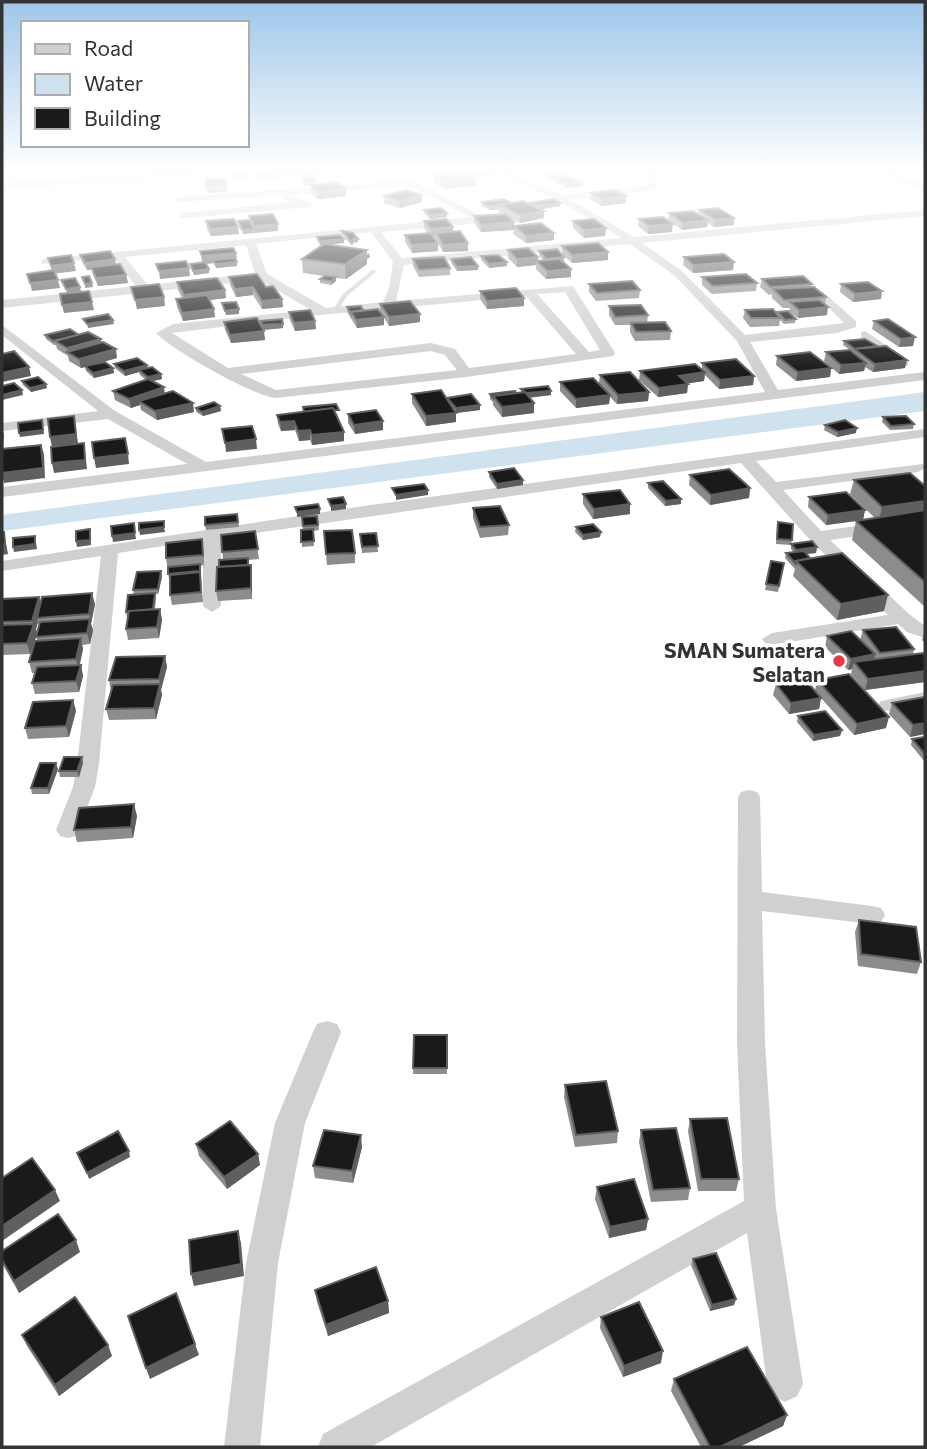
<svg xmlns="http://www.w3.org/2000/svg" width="927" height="1449" font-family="Commissioner,sans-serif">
  <rect width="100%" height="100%" fill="#fff"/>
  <g fill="#cfe2ee">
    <path d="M2,170H119L2,178Z"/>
    <path d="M925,392V411L2,531V515Z"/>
  </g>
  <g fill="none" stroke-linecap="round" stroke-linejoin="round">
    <path fill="#d0d0d0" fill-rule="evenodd" d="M372,270L377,271L347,296L337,312H333L332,311L343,294Z"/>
    <g fill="#d0d0d0" fill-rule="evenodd">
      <path d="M193,170H230L225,173L2,189V183Z"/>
      <path d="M491,170H502L561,195L645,186L649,185L645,170H654L659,186L650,191L571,200L634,237L925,210V216L642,243L682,271L745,335L844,323L816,295L822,291L856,321V327L837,333L750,342L778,390L925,372V380L2,497V487L187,464L108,419L2,431V423L98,411L2,335V325L115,411L206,462L765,392L737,341L674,275L630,244L404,265L396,301L573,286L615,353L613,356L466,377L276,398C251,395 174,351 156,333L173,324L311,310L260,280L2,308V300L136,286L113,257L42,264V260L46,259L471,217L410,186L289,195L315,204L310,207L184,218L180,217V213L294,202L283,199L282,195L176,202V198L179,197L411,180L483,217L472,224L381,232L402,258L622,238L557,200ZM371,232L393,262L389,288L383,302L326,308L267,274L256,244ZM246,245L255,273L148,285L125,257ZM565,292L600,350L589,352L537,294ZM526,296L576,354L469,368L455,349L431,343L228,368L172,333L320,315ZM431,351L445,355L457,370L276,390L241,374Z"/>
      <path d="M873,170H885L925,185V191Z"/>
      <path d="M865,331L908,360V366H898L861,338V332Z"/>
      <path d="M925,429V437L756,461L776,482L923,464L925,468L918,472L783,490L821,531L925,516V526L830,540L909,614L925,626V638L907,632L898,624L772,645L765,643L762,639L772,633L888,615L811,541L741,463L221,538V606L212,612L203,606V540L118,553L99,764L95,787L76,836L68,838L60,836L56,830L73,787L77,764L101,556L2,571V561L364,506Z"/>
      <path d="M925,692V704L888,711L881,709L878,705L881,701Z"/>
      <path d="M749,790L757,792L760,797L762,892L872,906L881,908L885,915L881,922L872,924L762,911L765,1043L776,1209L803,1384L797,1396L785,1402L773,1396L767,1384L747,1233L371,1447H318L323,1434L744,1201L737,1043L738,797L741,792Z"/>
      <path d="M327,1021L337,1024L341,1032L305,1123L278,1263L260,1447H224L246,1263L275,1123L313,1032L317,1024Z"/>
    </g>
  </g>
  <g fill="#8c8c8c" fill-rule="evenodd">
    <path d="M233,170H247V179L233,180Z"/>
    <path d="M278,170H302V173H305L303,170H324L325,173L311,174L316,182V185L346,196L318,199L311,192L310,186H305L303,182L302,179H304L302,174L282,175Z"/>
    <path d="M429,170L457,171V173L461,172L454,170H496V175L476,178V185L445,189L434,183V176L429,174Z"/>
    <path d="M546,174L571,178L583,182V186L565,188L546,177Z"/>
    <path d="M225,178L227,192L207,193L205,179Z"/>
    <path d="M591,193L626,196V203L601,206L590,199Z"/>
    <path d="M384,196L422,202L400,208L384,203Z"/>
    <path d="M482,202L530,204L560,203V206L540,209L544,211V218L520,223L509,217L514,222V226L554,233V240L526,243L513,234L514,230L481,232L474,223V216L502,214L499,212V209L490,210L481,206Z"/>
    <path d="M424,210L447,217L430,219L424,213Z"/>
    <path d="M699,210L734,218V225L714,227L708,223L707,227L682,230L668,220L669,213L698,214Z"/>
    <path d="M639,219L672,232L648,234L638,226Z"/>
    <path d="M206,221L238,227L239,234L211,236L207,229Z"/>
    <path d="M424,221L453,232L468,243V251L443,252L438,244V251L412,253L405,242V235L428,233L424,228Z"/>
    <path d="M573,221L606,228L605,236L584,238L573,228Z"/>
    <path d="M342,231L358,239V242L353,243L352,246L342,234Z"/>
    <path d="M317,237L344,239V243L326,245L367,253L370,257L367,259V264L346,279L336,278V281L331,285L320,283V279L324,276L303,273L302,259L323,245H320L317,240Z"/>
    <path d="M562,246L608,260L572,263L562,254Z"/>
    <path d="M508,250L538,261H544L539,255V251L564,257V261H563L571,277L546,279L536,269V265L517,267L508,258Z"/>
    <path d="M200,251L236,253L237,266L216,268L214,263L205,264L209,273L194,275L190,264L202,262Z"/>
    <path d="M80,255L115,259L116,264L126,275L128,283L98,286L93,275L92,270H87L82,262Z"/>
    <path d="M481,256L507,266L489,268L481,260Z"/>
    <path d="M684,257L733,270L693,273L683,265Z"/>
    <path d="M413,259L450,268V275L419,277L413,266Z"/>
    <path d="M451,259L478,266V270L457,271L451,263Z"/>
    <path d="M229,277L266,287L282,299L283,307L262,309L253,295L236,297L230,285Z"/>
    <path d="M702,277L757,283L756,291L712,294L702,285Z"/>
    <path d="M762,279L812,284L811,287L826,297L825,305L827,315L798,318L789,311L790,308H783L772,298V294L769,295L760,287Z"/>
    <path d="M177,282L225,290L226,298L210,300L215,317L183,321L177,307L176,299L182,298L178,290Z"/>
    <path d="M589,284L640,290L639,298L596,301L589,292Z"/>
    <path d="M841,284L881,299L853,302L840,292Z"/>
    <path d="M480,291L524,306L487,309L480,299Z"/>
    <path d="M380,304L420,322L389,326L384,318V325L357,328L347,312V307L380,312Z"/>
    <path d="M609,306L648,315L647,323L671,331L670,340L635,341L630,332V325H615L609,315Z"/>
    <path d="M745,310L776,313L796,319L795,323L784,324L780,320L779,326L750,327L743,318Z"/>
    <path d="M289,312L315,321L316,329L295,331L290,320Z"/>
    <path d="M874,321L913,346L899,347L872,329Z"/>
    <path d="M224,322L261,325L283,324V328L263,330L265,340L231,343L225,330Z"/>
    <path d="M78,334L101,339V343L117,358L99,363L113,368L114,373L94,378L86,371L85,367L81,368L69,361L68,356L57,349L56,345H54L46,339L45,335Z"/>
    <path d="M844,341L905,368L873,372L865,367L864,371L839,374L824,361L826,352L850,350L843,345Z"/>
    <path d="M777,356L831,368L830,377L796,381L776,365Z"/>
    <path d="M702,363L754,376L753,385L719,389L705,375L704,381L688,383L687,393L658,397L639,380L640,371L702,369Z"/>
    <path d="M114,364L148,368L161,374L162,379L152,381L165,393L194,412L157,420L141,410L140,405L131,408L115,400L113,391L146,380L140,375L139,372L125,376L115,368Z"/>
    <path d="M600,375L649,392L648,401L617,404L610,397L609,404L576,408L560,391V382L599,383Z"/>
    <path d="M22,381L47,388L31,392L23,385Z"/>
    <path d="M521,389L551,391V395L529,398L534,403V413L502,417L493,405V402L490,399V394L521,393Z"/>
    <path d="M412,394L447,401V398L480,405V410L456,413V422L426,426L412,403Z"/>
    <path d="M220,406L221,411L203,416L196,412V408Z"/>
    <path d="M303,407L339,415H336L344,441L312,445L310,440L299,441L295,430L281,431L278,424L277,415L303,412Z"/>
    <path d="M348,414L383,421V430L355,434L348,423Z"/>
    <path d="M883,417L914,424L913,429L890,430L882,422Z"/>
    <path d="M825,425L856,433L837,437L824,430Z"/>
    <path d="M489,472L523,480V485L497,489L489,477Z"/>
    <path d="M690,475L750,488L749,498L710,505L689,485Z"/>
    <path d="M854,480L923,485L925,480V607L852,540L856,521L826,525L808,507L809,497L865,510L863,520L875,518L850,494Z"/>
    <path d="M648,483L681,499V504L665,506L648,488Z"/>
    <path d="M583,494L630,504V514L593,519L583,504Z"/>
    <path d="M473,508L509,525L508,535L480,538L473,518Z"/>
    <path d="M237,514L239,527L206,530L205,525Z"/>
    <path d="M317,516L319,530L313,531L314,546L302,547L301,530H303L302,517Z"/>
    <path d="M576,527L601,532L600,537L583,540L575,532Z"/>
    <path d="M777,527L792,540L791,545L776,544Z"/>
    <path d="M255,531L259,559L248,560L252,576V599L218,601L216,591L219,567L223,560L221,535Z"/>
    <path d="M324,531L355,553V563L327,565Z"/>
    <path d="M376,533L378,552L362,553L360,534Z"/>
    <path d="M791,544L817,547L816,553L806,554L810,558L884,611L837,620L793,576L795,569L785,558L786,553L793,552L791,549Z"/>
    <path d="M204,550V565L200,566L203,602L172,605L170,595V579H169L166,558Z"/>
    <path d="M771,561L784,563L778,592L765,590Z"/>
    <path d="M162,577L158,594H156V599L155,609H160L162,620L159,638L128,640L126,629L128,618H127L126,612L134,595L133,590Z"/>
    <path d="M39,597L40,602L95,604L91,624L93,630L90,644L82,645L83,649L80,665H81L83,676L79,692L35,694L32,683L35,673H32L29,662L38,641L36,637L30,654L2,655V601ZM38,622L39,628L37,635L36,629Z"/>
    <path d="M925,628V643L922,640Z"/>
    <path d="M863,630L914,649L913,654L925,656V682L865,690L851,674L852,669L848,670L825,647L827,636L860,640Z"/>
    <path d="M165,656L167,667L161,690L162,695L156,719L109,720L106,709L111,691L109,680Z"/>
    <path d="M817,680L886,728L854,735L821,698L819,709L789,714L773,695L776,684L815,691Z"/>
    <path d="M925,697V734L910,737L889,714L892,703Z"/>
    <path d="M73,700L76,711L69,737L28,739L25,728Z"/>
    <path d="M798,716L842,730L840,736L813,741L797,722Z"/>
    <path d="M925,737V762L911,745L912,739Z"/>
    <path d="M82,757L83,763L79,777H60L59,771Z"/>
    <path d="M58,769L49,794H32L31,788Z"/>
    <path d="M137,816L133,838L77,842L74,830Z"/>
    <path d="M859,920L921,962L917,974L858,966L855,932Z"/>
    <path d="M414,1035H447V1074H413Z"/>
    <path d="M565,1085L618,1131L617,1143L575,1147L564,1097Z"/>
    <path d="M690,1119L739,1179L736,1191H698L688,1131Z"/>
    <path d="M641,1130L690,1188L688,1200L651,1202L639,1142Z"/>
    <path d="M196,1144L258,1154L260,1165L227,1189L199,1156Z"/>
    <path d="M362,1147L353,1183L315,1178L313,1166Z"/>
    <path d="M597,1187L648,1219L646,1230L609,1238L595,1199Z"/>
    <path d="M2,1251L80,1252L19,1293L2,1263Z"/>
    <path d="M693,1259L736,1299L734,1305L710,1311L691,1265Z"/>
    <path d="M315,1290L388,1301L389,1313L328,1336L317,1302Z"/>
    <path d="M601,1317L661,1363L623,1377L600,1328Z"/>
    <path d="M22,1335L108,1345L112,1356L59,1396L27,1346Z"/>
    <path d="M674,1379L787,1415L783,1426L739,1447H701L671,1391Z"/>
  </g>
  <g fill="#5f5f5f">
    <path d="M302,170L303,174L282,175L281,172Z"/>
    <path d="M306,170H324L325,173L306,175Z"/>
    <path d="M490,170H496V175L476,178V172Z"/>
    <path d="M278,171V178L257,179L256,172Z"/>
    <path d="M457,171V174L437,178V174Z"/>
    <path d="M476,178V185L445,189V182Z"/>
    <path d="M316,182V186H305L304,183Z"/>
    <path d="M583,182V186L565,188V184Z"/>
    <path d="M346,189V196L318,199V192Z"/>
    <path d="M422,195V202L400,208V201Z"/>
    <path d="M626,196V203L601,206L602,199Z"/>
    <path d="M560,203V206L536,210V206Z"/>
    <path d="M499,205V209L490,210V207Z"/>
    <path d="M544,211V218L520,223V215Z"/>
    <path d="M447,213V217L430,219V215Z"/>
    <path d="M734,218V225L714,227L715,220Z"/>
    <path d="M708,220L707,227L682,230L683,223Z"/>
    <path d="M514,222V230L481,232V225Z"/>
    <path d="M278,224V231L255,233L254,226Z"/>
    <path d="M673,224L672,232L648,234L649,226Z"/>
    <path d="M238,227L239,234L211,236L210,229Z"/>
    <path d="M453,227V234L436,233V236H431V229Z"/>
    <path d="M606,228L605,236L584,238V230Z"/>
    <path d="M254,229L255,233L243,234L242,230Z"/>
    <path d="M554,233V240L526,243V236Z"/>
    <path d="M344,239V243L320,245V241Z"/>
    <path d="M353,239H358V242L353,243Z"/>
    <path d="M438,243V251L412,253V245Z"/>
    <path d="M468,243V251L443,252V245Z"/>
    <path d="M367,250V255L369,253L370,257L367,259V264L346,279L345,264Z"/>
    <path d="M608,252V260L572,263V255Z"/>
    <path d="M236,253L237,261L213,260L214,263L203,264L202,256Z"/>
    <path d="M538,257V263L536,261V265L517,267V259Z"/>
    <path d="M564,257V261L546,263V259Z"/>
    <path d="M115,259L116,267H91L92,270H87L85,263Z"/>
    <path d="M237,262V266L216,268L215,264Z"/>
    <path d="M507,262V266L489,268V264Z"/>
    <path d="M734,262L733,270L693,273V265Z"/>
    <path d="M74,263L76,271L52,274L51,266Z"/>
    <path d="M478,266V270L457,271V267Z"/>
    <path d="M189,268L190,276L160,279L159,271Z"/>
    <path d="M209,269V273L194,275L193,271Z"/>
    <path d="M571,269V277L546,279L547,271Z"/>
    <path d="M126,275L128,283L98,286L96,278Z"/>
    <path d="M336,277V281L331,285V281Z"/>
    <path d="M58,280L60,288L32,291L30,283Z"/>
    <path d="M92,283L93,287L85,288V284Z"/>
    <path d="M80,287L81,291L67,293L66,289Z"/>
    <path d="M253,287V295L236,297L235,289Z"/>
    <path d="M225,290L226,298L185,303L184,295Z"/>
    <path d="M882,291L881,299L853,302L855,294Z"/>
    <path d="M164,297L165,306L137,309L135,300Z"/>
    <path d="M524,298V306L487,309V301Z"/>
    <path d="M282,299L283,307L262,309V301Z"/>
    <path d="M92,302L94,310L64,313L62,305Z"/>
    <path d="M828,307L827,315L798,318L799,310Z"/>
    <path d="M214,309L215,317L183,321L182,313Z"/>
    <path d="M239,309V314L226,315L225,311Z"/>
    <path d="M420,314V322L389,326V317Z"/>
    <path d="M384,317V325L357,328L356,320Z"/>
    <path d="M113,320L114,324L88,328L87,324Z"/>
    <path d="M315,321L316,329L295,331L294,323Z"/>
    <path d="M283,324V328L262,330V325Z"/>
    <path d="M264,331L265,340L231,343L230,335Z"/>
    <path d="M915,337L913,346L899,347L901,339Z"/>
    <path d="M101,339L102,347L68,353L67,348Z"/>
    <path d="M116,349L117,358L81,368L79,359Z"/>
    <path d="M907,360L905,368L873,372L875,364Z"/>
    <path d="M866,363L864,371L839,374L841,365Z"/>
    <path d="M147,365L148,370H139V372L125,376L124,371Z"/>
    <path d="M29,367L31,376L2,382V373Z"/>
    <path d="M113,368L114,373L94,378L93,373Z"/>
    <path d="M831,368L830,377L796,381L798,372Z"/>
    <path d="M705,372L704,381L678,385L679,376Z"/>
    <path d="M161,374L162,379L149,382L148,377Z"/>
    <path d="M754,376L753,385L719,389L720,380Z"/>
    <path d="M46,384L47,388L31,392L30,388Z"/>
    <path d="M688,384L687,393L658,397L659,388Z"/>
    <path d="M164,387L165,396L139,401L140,405L131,408L129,399Z"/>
    <path d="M22,390L23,395L2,400V395Z"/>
    <path d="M551,391V395L524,398V394Z"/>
    <path d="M649,392L648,401L617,404L618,395Z"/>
    <path d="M610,395L609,404L576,408V399Z"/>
    <path d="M193,403L194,412L157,420L155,411Z"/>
    <path d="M534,403V413L502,417V407Z"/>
    <path d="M480,405V410L456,413V408Z"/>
    <path d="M220,406L221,411L203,416L202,412Z"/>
    <path d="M456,413V422L426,426V416Z"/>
    <path d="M74,416L78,443L52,447L50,437Z"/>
    <path d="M42,420L44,434L20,437L19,433Z"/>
    <path d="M294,421L295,430L281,431L280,422Z"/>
    <path d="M383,421V430L355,434L354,425Z"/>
    <path d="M2,427L4,435L3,452H2Z"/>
    <path d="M857,428L856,433L837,437L838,432Z"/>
    <path d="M310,430V440L299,441L298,431Z"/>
    <path d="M344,432V441L312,445V435Z"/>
    <path d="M256,439L257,449L226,452L225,443Z"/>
    <path d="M84,443L87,469L54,473L52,463Z"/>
    <path d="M41,445L44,454L45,478L4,483L2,473Z"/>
    <path d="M128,454L129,464L96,468L94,458Z"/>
    <path d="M523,480V485L497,489V484Z"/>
    <path d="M750,488L749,498L710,505L711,495Z"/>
    <path d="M428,490V495L396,500V495Z"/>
    <path d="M681,499V504L665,506L666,501Z"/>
    <path d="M925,501V516L879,521L882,507Z"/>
    <path d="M346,504V509L331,511V506Z"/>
    <path d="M630,504V514L593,519L594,509Z"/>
    <path d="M320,509V514L297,517V512Z"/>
    <path d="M865,510L863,520L826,525L828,515Z"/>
    <path d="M164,527L165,532L140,535L139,530Z"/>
    <path d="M90,529L91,545L77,547L76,541Z"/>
    <path d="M4,532L8,554L2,555V545Z"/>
    <path d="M601,532L600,537L583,540V535Z"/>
    <path d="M135,533L136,539L113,542L112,536Z"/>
    <path d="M35,536L37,549L14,552L13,547Z"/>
    <path d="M817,547L816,553L795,555L796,550Z"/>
    <path d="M251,565L252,576V599L251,588Z"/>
    <path d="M161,571L162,577L158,594V589Z"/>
    <path d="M92,593L95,604L91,624L93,630L90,644L87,633L90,619L89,614Z"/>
    <path d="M888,595L884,611L837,620L841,604Z"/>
    <path d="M39,597L42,608L37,618L38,622L36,629L37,635L30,654L27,643L34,626L32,621Z"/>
    <path d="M160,609L162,620L159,638L157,627Z"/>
    <path d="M81,638L83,649L78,670L76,659Z"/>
    <path d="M875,654L873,665L854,662L852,669L848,670L851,659Z"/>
    <path d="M165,656L167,667L161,690L159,679Z"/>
    <path d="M81,665L83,676L79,692L76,681Z"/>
    <path d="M925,671V682L865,690L868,679Z"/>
    <path d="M160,684L162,695L156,719L154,708Z"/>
    <path d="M821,698L819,709L789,714L791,703Z"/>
    <path d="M73,700L76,711L69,737L66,726Z"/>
    <path d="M889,717L886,728L854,735L857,724Z"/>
    <path d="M925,723V734L910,737L913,725Z"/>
    <path d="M842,730L840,736L813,741L814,735Z"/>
    <path d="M82,757L83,763L79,777L77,771Z"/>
    <path d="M56,763L58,769L49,794L48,788Z"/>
    <path d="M134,804L137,816L133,838L131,827Z"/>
    <path d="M361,1135L362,1147L353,1183L352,1171Z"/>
    <path d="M129,1151L130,1157L89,1179L87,1173Z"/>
    <path d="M258,1154L260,1165L227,1189L224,1177Z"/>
    <path d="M55,1190L60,1201L2,1241V1226Z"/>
    <path d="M648,1219L646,1230L609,1238L610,1227Z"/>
    <path d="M238,1231L241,1243L244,1276L194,1286L191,1274Z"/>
    <path d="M76,1240L80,1252L19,1293L14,1281Z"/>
    <path d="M736,1299L734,1305L710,1311L712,1305Z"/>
    <path d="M388,1301L389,1313L328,1336L326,1325Z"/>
    <path d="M195,1344L199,1355L150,1379L146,1368Z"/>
    <path d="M108,1345L112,1356L59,1396L55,1385Z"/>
    <path d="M663,1351L661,1363L623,1377L624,1366Z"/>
    <path d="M787,1415L783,1426L739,1447H720Z"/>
  </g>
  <g fill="#1a1a1a" stroke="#5f5f5f" stroke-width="2">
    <path d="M233,170H247V176L233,177Z"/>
    <path d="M255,170H277L278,171L256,172Z"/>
    <path d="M280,170H302L281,172Z"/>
    <path d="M429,170H454L457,171L437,174Z"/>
    <path d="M471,170H490L476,172Z"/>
    <path d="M310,172L316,182L304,183L302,179L306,178L302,173Z"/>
    <path d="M465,172L476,178L445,182L433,176Z"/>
    <path d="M565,172L571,178L583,182L565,184L546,174Z"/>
    <path d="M225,178L226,185L206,186L205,179Z"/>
    <path d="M338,182L346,189L318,192L310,185Z"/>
    <path d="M406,190L422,195L400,201L384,196Z"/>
    <path d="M615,190L626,196L602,199L591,193Z"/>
    <path d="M504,199L512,203L490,207L482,202Z"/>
    <path d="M554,199L560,203L536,206L530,203Z"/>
    <path d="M523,201L544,211L520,215L499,205Z"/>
    <path d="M441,208L447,213L430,215L424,210Z"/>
    <path d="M718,208L734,218L715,220L699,210Z"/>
    <path d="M693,211L708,220L683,223L669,213Z"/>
    <path d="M273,214L278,224L254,226L249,216Z"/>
    <path d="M506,214L514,222L481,225L474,216Z"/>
    <path d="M663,217L673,224L649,226L639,219Z"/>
    <path d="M234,219L238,227L210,229L206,221Z"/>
    <path d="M446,219L453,227L431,229L424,221Z"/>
    <path d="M594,219L606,228L584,230L573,221Z"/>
    <path d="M250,220L254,229L242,230L238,221Z"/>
    <path d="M541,223L554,233L526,236L514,226Z"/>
    <path d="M342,231L353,233L358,239H353L352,243Z"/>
    <path d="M460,231L468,243L443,245L436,233Z"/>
    <path d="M430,233L438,243L412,245L405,235Z"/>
    <path d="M340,235L344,239L320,241L317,237Z"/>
    <path d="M598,243L608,252L572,255L562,246Z"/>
    <path d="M324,244L367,250L345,264L302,259Z"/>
    <path d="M233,248L236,253L202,256L200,251Z"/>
    <path d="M528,248L538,257L517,259L508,250Z"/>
    <path d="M557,249L564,257L546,259L539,251Z"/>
    <path d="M110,251L115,259L85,263L80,255Z"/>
    <path d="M724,254L734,262L693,265L684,257Z"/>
    <path d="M71,255L74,263L51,266L48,258Z"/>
    <path d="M498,255L507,262L489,264L481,256Z"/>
    <path d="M444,257L450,268L419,270L413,259Z"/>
    <path d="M471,257L478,266L457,267L451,259Z"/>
    <path d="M235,258L237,262L215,264L213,260Z"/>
    <path d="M560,259L571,269L547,271L536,261Z"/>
    <path d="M186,261L189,268L159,271L156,264Z"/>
    <path d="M205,262L209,269L193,271L190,264Z"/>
    <path d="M120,264L126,275L96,278L91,267Z"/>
    <path d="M54,270L58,280L30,283L27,274Z"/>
    <path d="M257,274L266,287L273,286L282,299L262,301L253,287L235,289L229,277Z"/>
    <path d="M746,274L757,283L713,286L702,277Z"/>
    <path d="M89,276L92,283L85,284L82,277Z"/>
    <path d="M325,276L336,277L331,281L320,279Z"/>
    <path d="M803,276L812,284L770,287L762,279Z"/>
    <path d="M75,278L80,287L66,289L61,280Z"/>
    <path d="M217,278L225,290L184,295L177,282Z"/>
    <path d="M632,281L640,290L597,293L589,284Z"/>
    <path d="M868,282L882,291L855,294L841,284Z"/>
    <path d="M159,284L164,297L135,300L131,287Z"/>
    <path d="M814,287L826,297L784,300L773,289Z"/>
    <path d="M516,288L524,298L487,301L480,291Z"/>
    <path d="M89,291L92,302L62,305L60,294Z"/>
    <path d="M207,295L214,309L182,313L176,299Z"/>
    <path d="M819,300L828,307L799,310L790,302Z"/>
    <path d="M410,301L420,314L389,317L380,304Z"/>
    <path d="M236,302L239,309L225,311L222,303Z"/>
    <path d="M641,305L648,315L615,317L609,306Z"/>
    <path d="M361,306L363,310L351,312V314L347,307Z"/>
    <path d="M378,309L384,317L356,320L351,312Z"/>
    <path d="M773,309L780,318H751L745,310Z"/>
    <path d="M310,310L315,321L294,323L289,312Z"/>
    <path d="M788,311L796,319L785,320L777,312Z"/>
    <path d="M108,314L113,320L87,324L83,319Z"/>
    <path d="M257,318L264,331L230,335L224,322Z"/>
    <path d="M282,319L283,324L262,325L261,321Z"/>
    <path d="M888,319L915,337L901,339L874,321Z"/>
    <path d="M665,322L671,331L636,332L631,323Z"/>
    <path d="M70,329L79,335L53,341L45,335Z"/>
    <path d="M88,332L101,339L67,348L55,341Z"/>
    <path d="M865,339L877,346L855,349L844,341Z"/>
    <path d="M103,342L116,349L79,359L67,352Z"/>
    <path d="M886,346L907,360L875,364L854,349Z"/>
    <path d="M850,350L866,363L841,365L826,352Z"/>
    <path d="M14,351L29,367L2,373V354Z"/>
    <path d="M810,352L831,368L798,372L777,356Z"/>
    <path d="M137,358L147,365L124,371L114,364Z"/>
    <path d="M736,359L754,376L720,380L702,363Z"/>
    <path d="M105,362L113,368L93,373L85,366Z"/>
    <path d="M695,364L705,372L679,376L688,384L659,388L640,371Z"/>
    <path d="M152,367L161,374L148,377L139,370Z"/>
    <path d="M630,372L649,392L618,395L600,375Z"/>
    <path d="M38,377L46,384L30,388L22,381Z"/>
    <path d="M593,378L610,395L576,399L560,382Z"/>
    <path d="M148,379L164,387L129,399L113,391Z"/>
    <path d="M14,383L22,390L2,395V386Z"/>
    <path d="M548,386L551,391L526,393L521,389Z"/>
    <path d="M441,390L456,413L426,416L412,394Z"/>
    <path d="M173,391L193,403L155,411L139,401Z"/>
    <path d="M515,391L516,393L493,396V398L490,394Z"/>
    <path d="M525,392L534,403L502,407L493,396Z"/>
    <path d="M471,394L480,405L456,408L447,398Z"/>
    <path d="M214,402L220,406L202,412L196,408Z"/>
    <path d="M336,404L339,410H334L333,408L304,412L303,407Z"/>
    <path d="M333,408L344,432L312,435L310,430L298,431L294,421L280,422L277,415Z"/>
    <path d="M376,410L383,421L354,425L348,414Z"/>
    <path d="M74,416L76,434L50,437L48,419Z"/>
    <path d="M906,416L914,424L891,426L883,417Z"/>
    <path d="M42,420L43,430L19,433L18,423Z"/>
    <path d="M845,420L857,428L838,432L825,425Z"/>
    <path d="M252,426L256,439L225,443L222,429Z"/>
    <path d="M125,438L128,454L94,458L92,442Z"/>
    <path d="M84,443L85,460L52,463L51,447Z"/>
    <path d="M41,445L43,468L2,473V449Z"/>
    <path d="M514,468L523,480L497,484L489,472Z"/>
    <path d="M729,469L750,488L711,495L690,475Z"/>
    <path d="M910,473L925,486V501L882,507L854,480Z"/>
    <path d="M663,481L681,499L666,501L648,483Z"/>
    <path d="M424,484L428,490L396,495L392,488Z"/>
    <path d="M620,490L630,504L594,509L583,494Z"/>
    <path d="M846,492L865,510L828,515L809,497Z"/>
    <path d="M343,497L346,504L331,506L328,499Z"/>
    <path d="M318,504L320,509L297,512L295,507Z"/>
    <path d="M500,506L509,525L480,527L473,508Z"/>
    <path d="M925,510V582L856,521Z"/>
    <path d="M237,514L238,522L205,525V517Z"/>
    <path d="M317,516L318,525L303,526L302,517Z"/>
    <path d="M164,521V527L139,530V523Z"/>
    <path d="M778,522L793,524L792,540L777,539Z"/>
    <path d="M134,523L135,533L112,536L111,526Z"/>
    <path d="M593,524L601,532L583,535L576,527Z"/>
    <path d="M90,529V540L76,541V531Z"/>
    <path d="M313,529L314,541L301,542V530Z"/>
    <path d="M352,530L355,553L326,554L324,531Z"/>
    <path d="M255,531L258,549L222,552L221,535Z"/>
    <path d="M2,532H4L5,544L2,545Z"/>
    <path d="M376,533L378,546L362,547L360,534Z"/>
    <path d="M35,536V544L13,547V538Z"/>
    <path d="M202,539L203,555L166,558V543Z"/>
    <path d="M812,541L817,547L796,550L791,544Z"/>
    <path d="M804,551L810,558L796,561V564L786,553Z"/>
    <path d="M842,553L888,595L841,604L796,561Z"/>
    <path d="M248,558V565L219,567V560Z"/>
    <path d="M771,561L784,563L779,586L766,584Z"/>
    <path d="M200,564V571L168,574V567Z"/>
    <path d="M251,565V588L216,591L217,567Z"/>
    <path d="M161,571L158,589L133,590L137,572Z"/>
    <path d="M200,572L201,592L170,595V575Z"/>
    <path d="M92,593L89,614L37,618L42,597Z"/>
    <path d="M155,593L153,609L126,612L128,595Z"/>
    <path d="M39,597L32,621L2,622V599Z"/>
    <path d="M160,609L157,627L126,629L129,611Z"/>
    <path d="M90,619L87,633L36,637L40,622Z"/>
    <path d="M34,624L27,643L2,644V625Z"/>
    <path d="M896,627L914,649L880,653L863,630Z"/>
    <path d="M851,631L875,654L851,659L827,636Z"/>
    <path d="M81,638L76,659L29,662L35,641Z"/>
    <path d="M923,653L925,656V671L868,679L854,662Z"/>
    <path d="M165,656L159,679L109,680L116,657Z"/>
    <path d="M81,665L76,681L32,683L37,667Z"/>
    <path d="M849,674L889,717L857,724L817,680Z"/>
    <path d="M805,679L821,698L791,703L776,684Z"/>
    <path d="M160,684L154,708L106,709L113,685Z"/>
    <path d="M925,697V723L913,725L892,703Z"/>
    <path d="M73,700L66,726L25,728L33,702Z"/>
    <path d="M825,711L842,730L814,735L798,716Z"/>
    <path d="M925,737V754L912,739Z"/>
    <path d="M64,757H82L77,771H59Z"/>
    <path d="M40,763H56L48,788H31Z"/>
    <path d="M134,804L131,827L74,830L79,808Z"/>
    <path d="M859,920L916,927L921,962L861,954Z"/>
    <path d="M414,1035H447V1068H413Z"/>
    <path d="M606,1081L618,1131L576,1135L565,1085Z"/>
    <path d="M727,1118L739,1179H701L690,1119Z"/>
    <path d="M230,1121L258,1154L224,1177L196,1144Z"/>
    <path d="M676,1128L690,1188L653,1190L641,1130Z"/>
    <path d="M324,1130L361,1135L352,1171L313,1166Z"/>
    <path d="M118,1131L129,1151L87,1173L77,1153Z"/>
    <path d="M32,1158L55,1190L2,1226V1178Z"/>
    <path d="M634,1179L648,1219L610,1227L597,1187Z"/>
    <path d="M58,1214L76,1240L14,1281L2,1260V1251Z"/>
    <path d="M238,1231L241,1264L191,1274L189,1240Z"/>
    <path d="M716,1253L736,1299L712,1305L693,1259Z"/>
    <path d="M376,1267L388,1301L326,1325L315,1290Z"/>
    <path d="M176,1293L195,1344L146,1368L128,1316Z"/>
    <path d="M75,1297L108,1345L55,1385L22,1335Z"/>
    <path d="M639,1302L663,1351L624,1366L601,1317Z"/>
    <path d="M747,1347L787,1415L720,1447H710L674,1379Z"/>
  </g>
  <linearGradient id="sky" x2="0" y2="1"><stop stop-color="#9ec6ea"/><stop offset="0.46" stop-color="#fff"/><stop offset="1" stop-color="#fff" stop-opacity="0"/></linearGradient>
  <rect width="927" height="372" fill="url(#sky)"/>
  <circle fill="#e63946" stroke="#fff" stroke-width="2.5" cx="839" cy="661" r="7"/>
  <g text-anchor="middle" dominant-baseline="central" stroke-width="7" stroke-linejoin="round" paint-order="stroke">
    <g font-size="21" font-weight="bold" fill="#333" stroke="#fff" text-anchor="end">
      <text x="825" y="649">SMAN Sumatera<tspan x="825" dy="24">Selatan</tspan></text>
    </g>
  </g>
  <rect width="927" height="1449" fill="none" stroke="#333333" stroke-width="7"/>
  <rect x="21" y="21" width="228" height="126" fill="#ffffff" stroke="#adadad" stroke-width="2"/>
  <rect x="35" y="44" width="35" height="10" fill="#d0d0d0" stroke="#adadad" stroke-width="2"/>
  <text x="84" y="56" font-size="21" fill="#333333">Road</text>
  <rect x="35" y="74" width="35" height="21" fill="#cfe2ee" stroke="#adadad" stroke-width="2"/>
  <text x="84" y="91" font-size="21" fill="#333333">Water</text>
  <rect x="35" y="108" width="35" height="21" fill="#1a1a1a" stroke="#adadad" stroke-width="2"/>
  <text x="84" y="126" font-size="21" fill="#333333">Building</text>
</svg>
